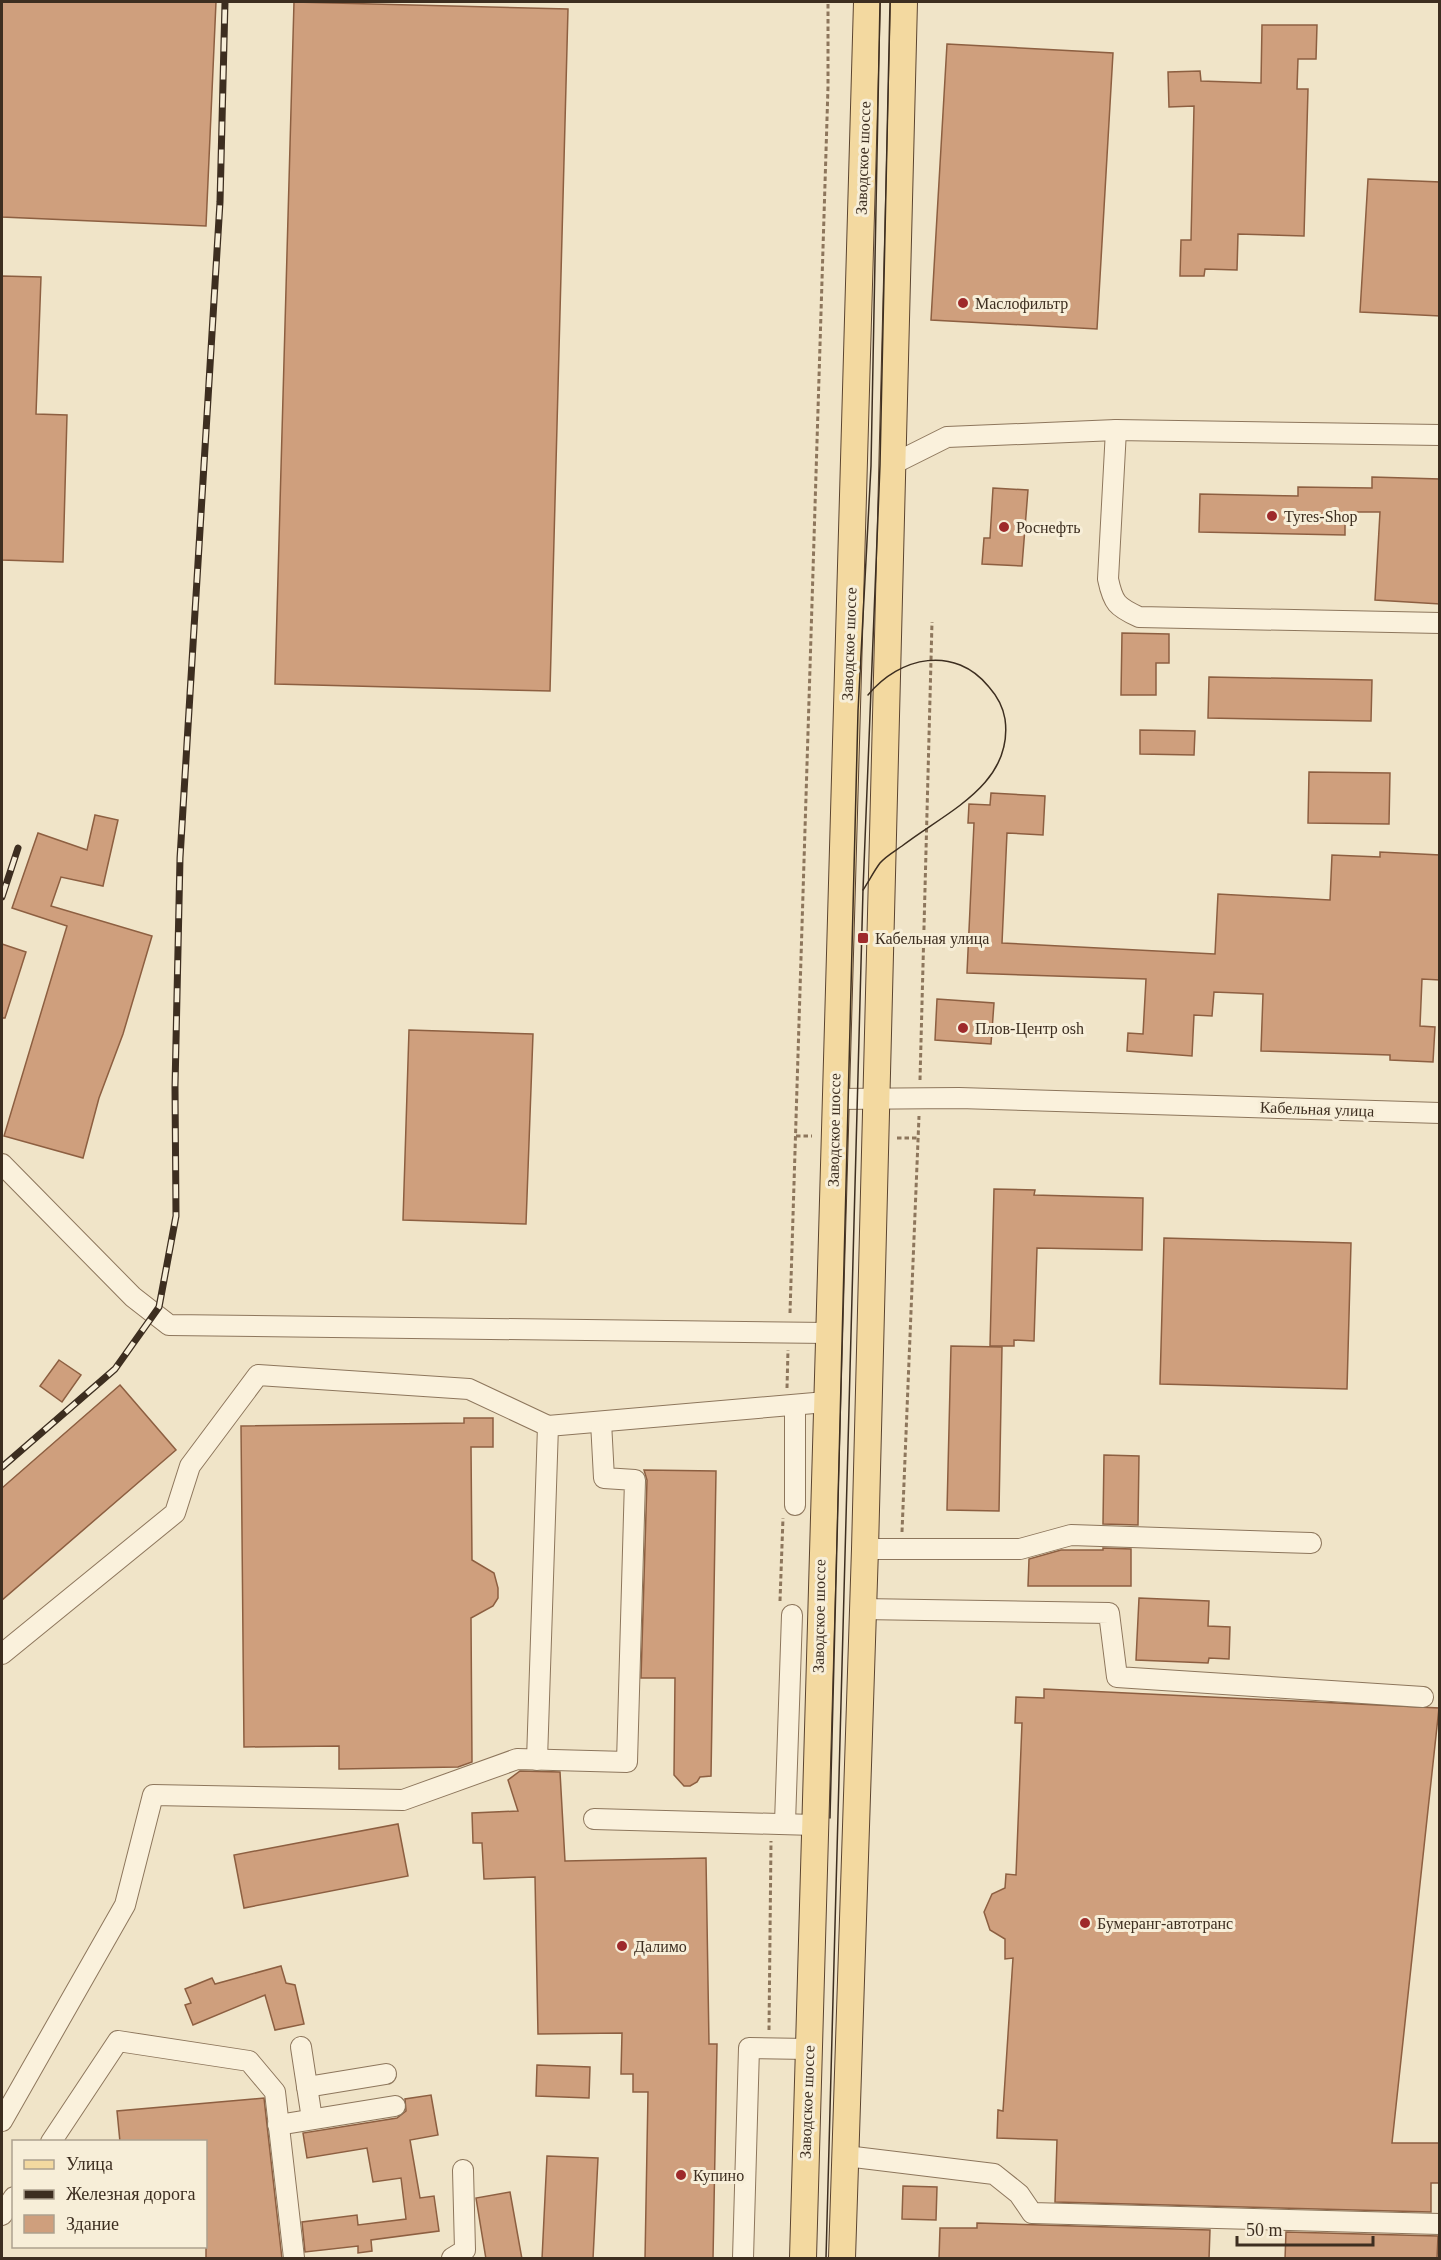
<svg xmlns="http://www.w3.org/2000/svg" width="1441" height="2260" font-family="Georgia,serif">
  <rect width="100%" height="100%" fill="#f0e4c8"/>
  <g fill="#cf9f7d" stroke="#8d5f41" stroke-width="1.5">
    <path d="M2,2H216L206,226L2,217Z"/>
    <path d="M294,2L568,9L550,691L275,684Z"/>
    <path d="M1262,25H1317L1316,59H1298L1297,89H1308L1304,236L1238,234L1237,270L1205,269L1204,276H1180L1181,240H1191L1194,106L1169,107L1168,72L1200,71L1201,81L1261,83Z"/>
    <path d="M947,44L1113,53L1097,329L931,320Z"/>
    <path d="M1368,179L1440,182V316L1360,312Z"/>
    <path d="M2,276L41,277L36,414L67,415L63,562L2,560Z"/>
    <path d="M1372,477L1440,479V604L1375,600L1380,512H1345V535L1199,532L1200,494L1298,496V487L1372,488Z"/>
    <path d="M993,488L1028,490L1022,566L982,564L984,538H990Z"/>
    <path d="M1122,633L1169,634V663H1156V695H1121Z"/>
    <path d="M1209,677L1372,680L1371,721L1208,718Z"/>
    <path d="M1140,730L1195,731L1194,755L1140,754Z"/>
    <path d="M1309,772L1390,773L1389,824L1308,823Z"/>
    <path d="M991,793L1045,796L1043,835L1007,833L1002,943L1215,954L1218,894L1330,900L1332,855L1380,857V852L1440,855V980L1422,979L1420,1026L1435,1027L1433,1062L1390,1060V1055L1261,1051L1263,994L1214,992L1212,1016L1194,1015L1192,1056L1127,1051L1128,1033L1143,1034L1146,979L967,973L974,823H968L969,804L990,805Z"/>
    <path d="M95,815L118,820L103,886L61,877L51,906L152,936L123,1034L99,1098L83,1158L4,1136L67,926L12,908L38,833L87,850Z"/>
    <path d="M2,944L26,952L5,1018H2Z"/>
    <path d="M937,999L994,1003L991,1044L935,1040Z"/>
    <path d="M409,1030L533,1034L526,1224L403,1220Z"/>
    <path d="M994,1189L1035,1190L1034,1195L1143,1198L1142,1250L1037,1248L1034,1341L1014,1340V1346H990Z"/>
    <path d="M1164,1238L1351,1243L1347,1389L1160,1384Z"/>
    <path d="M951,1346L1002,1347L999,1511L947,1510Z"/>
    <path d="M59,1360L81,1375L62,1402L40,1386Z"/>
    <path d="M120,1385L176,1450L2,1600V1488Z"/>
    <path d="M464,1418H493V1447H471L472,1560L494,1573L498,1588V1598L493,1606L471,1618L472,1762L458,1767L339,1769V1746L244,1747L241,1426L464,1423Z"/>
    <path d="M1104,1455L1139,1456L1138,1525L1103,1524Z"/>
    <path d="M644,1470L716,1471L711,1776L700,1777L697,1782L690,1786H684L674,1775L675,1678H641L647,1480Z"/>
    <path d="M1103,1548L1131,1549V1586H1028L1029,1559L1061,1550H1103Z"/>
    <path d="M1139,1598L1209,1601L1208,1626L1230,1627L1229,1659L1209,1658L1208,1663L1136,1660Z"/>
    <path d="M1044,1689L1439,1708L1392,2143H1440V2183H1431V2212L1055,2202L1057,2140L997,2138L998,2110L1003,2111L1013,1958L1005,1959V1939L990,1930L984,1912L992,1894L1005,1888L1006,1874L1016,1875L1022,1723H1015L1016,1697L1044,1698Z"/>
    <path d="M520,1771L560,1772L565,1861L706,1858L709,2044H717L713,2259H645L648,2092H633V2074H621L622,2033L538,2034L535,1877L484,1879L482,1843H473L472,1813L518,1811L508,1780Z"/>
    <path d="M398,1824L408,1876L244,1908L234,1855Z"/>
    <path d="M281,1966L286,1983L295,1985L304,2024L275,2030L265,1995L193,2025L185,2005L191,2003L185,1989L212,1978L215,1984Z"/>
    <path d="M537,2065L590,2067L589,2098L536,2096Z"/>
    <path d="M431,2095L438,2135L410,2140L420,2198L434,2196L439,2231L371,2240L372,2251L358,2253V2246L305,2252L302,2222L357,2215L358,2225L406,2219L401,2178L373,2182L367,2148L307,2158L303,2133L397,2118L406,2111L405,2099Z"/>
    <path d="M264,2098L282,2259H206V2142H120L117,2111Z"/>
    <path d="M547,2156L598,2158L593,2259H542Z"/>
    <path d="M903,2186L937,2187L936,2220L902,2219Z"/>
    <path d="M510,2192L522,2259H486L476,2198Z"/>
    <path d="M977,2223L1210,2230L1209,2259H939L940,2228H977Z"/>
    <path d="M1286,2232L1438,2236L1437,2259H1285Z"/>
  </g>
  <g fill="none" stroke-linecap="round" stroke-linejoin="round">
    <defs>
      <g id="minor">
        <path d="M1116,430L1108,579C1113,603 1117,607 1139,617L1440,623"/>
        <path d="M893,464L947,437L1116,430L1440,435"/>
        <path d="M834,1099L959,1098L1440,1113"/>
        <path d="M2,1164L133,1297L169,1325L828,1333"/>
        <path d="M795,1406V1505"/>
        <path d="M865,1549H1020L1071,1535L1311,1543"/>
        <path d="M862,1609L1109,1613L1117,1677L1423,1697"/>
        <path d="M2,1654L175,1513L190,1466L258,1375L469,1389L548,1426"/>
        <path d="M537,1760L548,1426L826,1402"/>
        <path d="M594,1819L814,1825"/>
        <path d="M785,1823L792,1615"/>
        <path d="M301,2047L312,2119"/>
        <path d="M307,2087L386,2074"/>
        <path d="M2,2121L125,1905L153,1795L403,1800L517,1759L627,1762L635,1480L604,1478L601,1422"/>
        <path d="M278,2125L395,2106"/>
        <path d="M51,2142L118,2041L249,2061L275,2092L294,2258"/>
        <path d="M846,2156L994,2174L1019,2194L1032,2213L1440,2224"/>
        <path d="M2,2215L14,2197"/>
        <path d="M452,2258L465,2250L463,2170"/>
        <path d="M743,2258L749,2048L808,2049"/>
      </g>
      <g id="major">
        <path d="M803,2258L867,2"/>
        <path d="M842,2258L865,1549L904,2"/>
      </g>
    </defs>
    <use href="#minor" stroke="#8d765c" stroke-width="22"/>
    <use href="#major" stroke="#5b4430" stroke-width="28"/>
    <g stroke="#8d765c" stroke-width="3" stroke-dasharray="4.5 3" stroke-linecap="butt">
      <path d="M920,1080L932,622"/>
      <path d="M796,1136H812"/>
      <path d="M897,1138H917"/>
      <path d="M790,1313L828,87V2"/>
      <path d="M787,1388L788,1350"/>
      <path d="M902,1532L919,1116"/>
      <path d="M780,1601L783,1518"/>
      <path d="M769,2030L771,1841"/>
    </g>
    <use href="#minor" stroke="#faf1dc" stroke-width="20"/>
    <use href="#major" stroke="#f3d9a0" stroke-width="26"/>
    <g stroke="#3d2e20" stroke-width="1.5">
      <path d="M863,890C869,881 874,871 880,863C886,856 895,851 902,846C944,813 1014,785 1005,719C1003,707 997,696 989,687C955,645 900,656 868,695"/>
      <path d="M830,1818L858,711L871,466L880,2"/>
      <path d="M826,2258L863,890L880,465L890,2"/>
    </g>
    <defs>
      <g id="rail">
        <path d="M2,897L18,848"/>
        <path d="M2,1467L115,1369L159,1307L176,1216L175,1087L180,858L220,202L225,2"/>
      </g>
    </defs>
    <use href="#rail" stroke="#3d2e20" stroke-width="7"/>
    <use href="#rail" stroke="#f7eed8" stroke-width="4.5" stroke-dasharray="14" stroke-linecap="butt"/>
  </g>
  <g fill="#9e2a2b" stroke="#f7eed8" stroke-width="2">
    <circle cx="963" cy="303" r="6"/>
    <circle cx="1272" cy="516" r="6"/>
    <circle cx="1004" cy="527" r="6"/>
    <rect x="857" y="932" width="12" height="12" rx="3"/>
    <circle cx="963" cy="1028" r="6"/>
    <circle cx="1085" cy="1923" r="6"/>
    <circle cx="622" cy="1946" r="6"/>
    <circle cx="681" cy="2175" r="6"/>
  </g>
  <g text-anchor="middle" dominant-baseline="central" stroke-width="6" stroke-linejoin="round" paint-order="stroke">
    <g font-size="16" fill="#3d2e20" stroke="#f7eed8">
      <text transform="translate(863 158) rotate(-88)">Заводское шоссе</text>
      <text transform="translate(849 644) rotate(-88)">Заводское шоссе</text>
      <text transform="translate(1317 1109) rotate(2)">Кабельная улица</text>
      <text transform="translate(834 1130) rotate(-89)">Заводское шоссе</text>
      <text transform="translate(819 1616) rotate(-89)">Заводское шоссе</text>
      <text transform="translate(807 2102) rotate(-88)">Заводское шоссе</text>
    </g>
    <g font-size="16" fill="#3d2e20" stroke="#f7eed8" text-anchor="start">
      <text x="975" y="303">Маслофильтр</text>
      <text x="1284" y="516">Tyres-Shop</text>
      <text x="1016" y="527">Роснефть</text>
      <text x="875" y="938">Кабельная улица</text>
      <text x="975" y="1028">Плов-Центр osh</text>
      <text x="1097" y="1923">Бумеранг-автотранс</text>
      <text x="634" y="1946">Далимо</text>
      <text x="693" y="2175">Купино</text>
    </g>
  </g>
  <rect width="1441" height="2260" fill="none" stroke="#3d2e20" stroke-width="6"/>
  <rect x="12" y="2140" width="195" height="108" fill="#f7eed8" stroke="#ada18e" stroke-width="1.5"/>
  <rect x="24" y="2160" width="30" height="9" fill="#f3d9a0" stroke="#ada18e" stroke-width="1.5"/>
  <text x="66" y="2170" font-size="18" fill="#3d2e20">Улица</text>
  <rect x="24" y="2190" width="30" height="9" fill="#3d2e20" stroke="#ada18e" stroke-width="1.5"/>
  <text x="66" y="2200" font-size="18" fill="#3d2e20">Железная дорога</text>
  <rect x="24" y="2215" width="30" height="18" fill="#cf9f7d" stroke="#ada18e" stroke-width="1.5"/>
  <text x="66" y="2230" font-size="18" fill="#3d2e20">Здание</text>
  <path d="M1237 2236v9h136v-9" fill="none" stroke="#3d2e20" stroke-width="3"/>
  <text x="1246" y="2236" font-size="18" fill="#3d2e20" stroke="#f7eed8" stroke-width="4.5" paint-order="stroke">50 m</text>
</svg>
